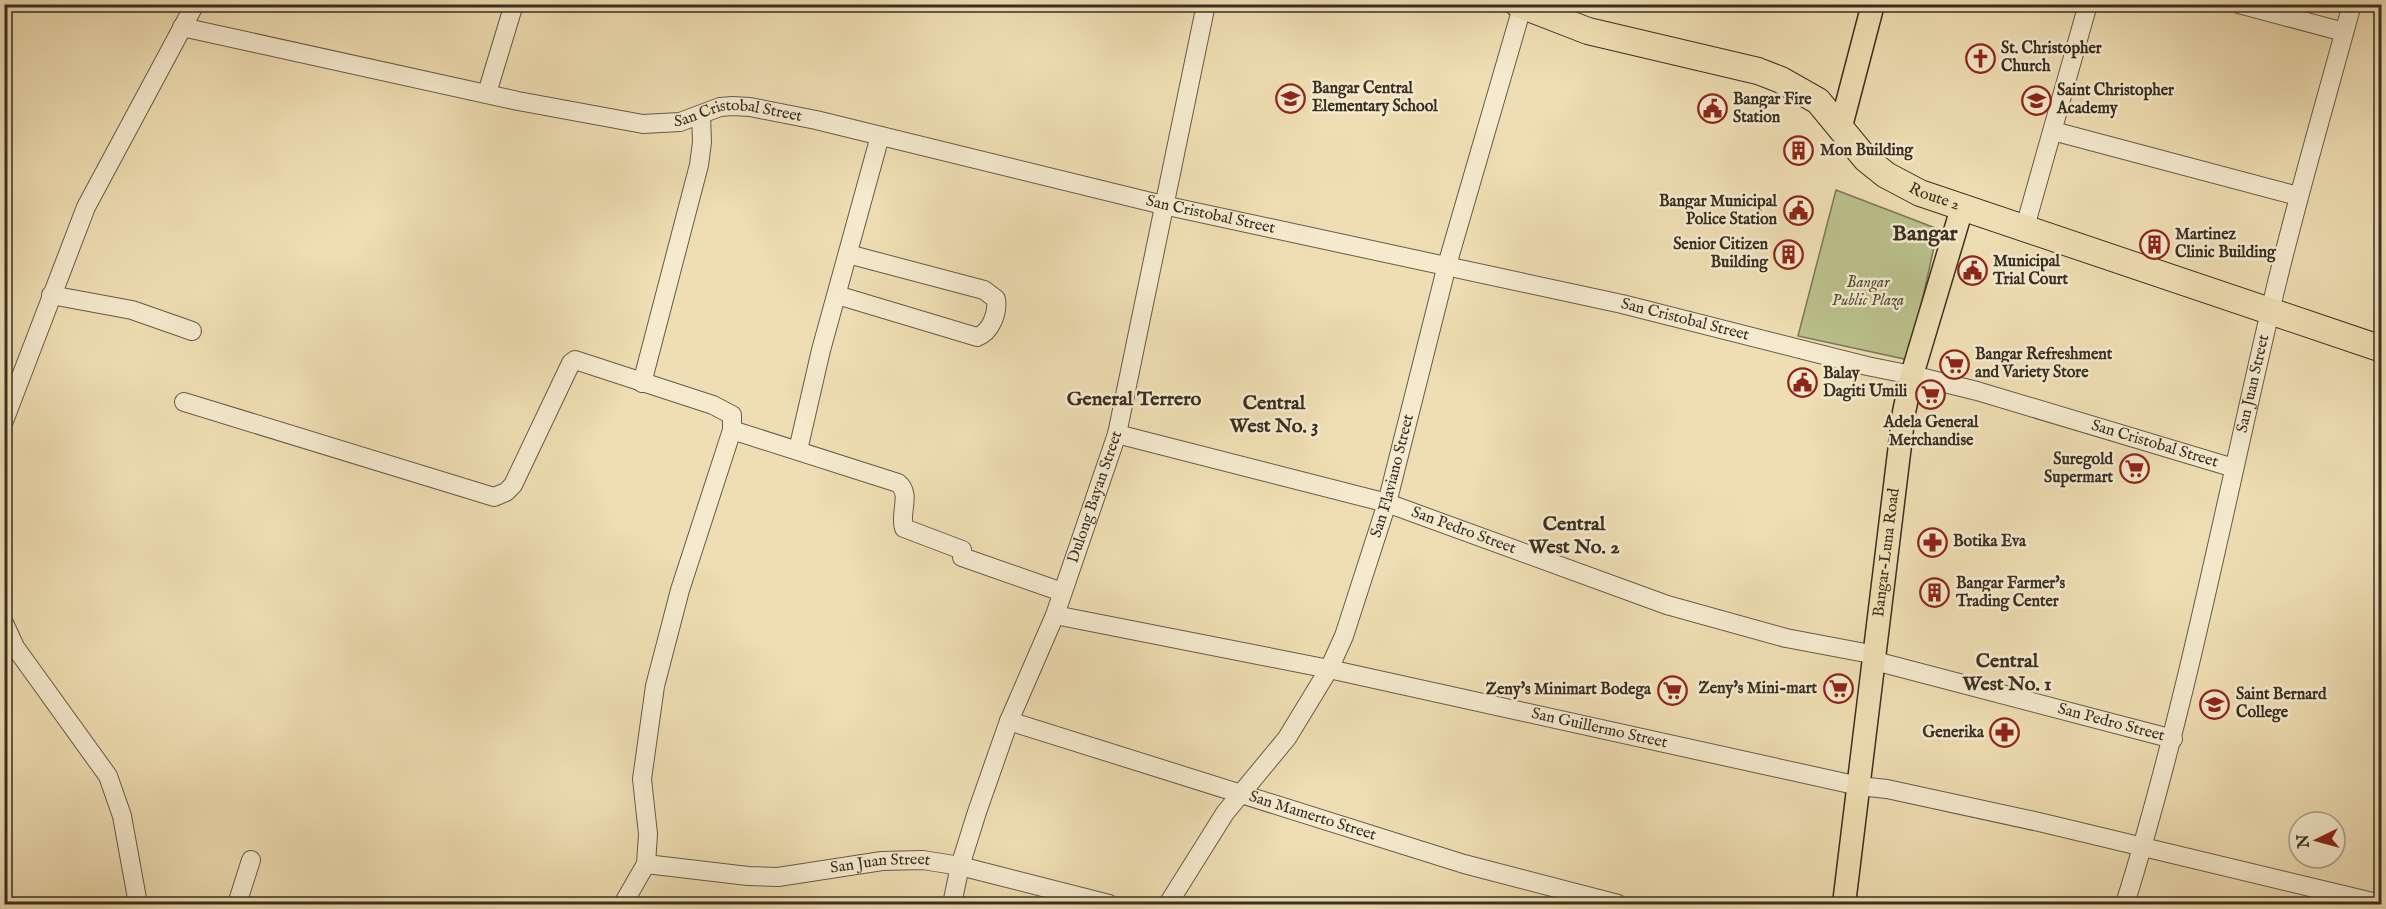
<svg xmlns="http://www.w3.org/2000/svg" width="2386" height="909" font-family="'IM FELL English',serif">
  <rect width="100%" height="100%" fill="#efdeb3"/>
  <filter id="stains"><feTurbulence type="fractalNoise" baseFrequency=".00333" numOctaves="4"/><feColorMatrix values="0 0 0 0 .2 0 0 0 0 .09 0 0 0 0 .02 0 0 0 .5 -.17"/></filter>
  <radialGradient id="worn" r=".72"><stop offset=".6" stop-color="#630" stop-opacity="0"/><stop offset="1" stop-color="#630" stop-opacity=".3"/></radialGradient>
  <path fill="#bac18c" stroke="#797858" stroke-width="1.5" d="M1836,190L1938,229L1909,360L1798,336Z"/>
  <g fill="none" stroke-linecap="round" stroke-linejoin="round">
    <defs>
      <g id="minor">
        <path d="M2239,4L2344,32"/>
        <path id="s1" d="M182,27L518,101L643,124L680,122L720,107L732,106L750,107L816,120L1163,205L1622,304L1867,366L1912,375L1977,391L2234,468"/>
        <path d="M487,93L514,4"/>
        <path d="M2053,131L2298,196"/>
        <path d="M2025,227L2088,4"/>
        <path d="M51,295L132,310L192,331"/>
        <path d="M837,295L977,337C991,332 998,313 996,299L984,290L848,254"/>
        <path d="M642,383L699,165L702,142L701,115"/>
        <path d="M184,402L494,497L506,492L513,485L571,363L575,360L713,405L732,415V430L680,590L655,686L642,779L648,834L646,864L623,904"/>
        <path d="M4,421L86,207L195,4"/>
        <path d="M732,430L898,483C912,494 899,513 904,528L962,550V557L1062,592"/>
        <path id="s2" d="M1117,434L1387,503L1667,605L1786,638L1876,655"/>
        <path d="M798,450L821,350L880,136"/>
        <path id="s3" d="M1055,615L1329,669L1859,786L1887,789L2039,822L2381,904"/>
        <path d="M4,623L15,647L108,776L122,816L138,904"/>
        <path id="s4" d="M1875,661L2173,739"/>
        <path id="s5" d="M1009,721L1464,864L1618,904"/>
        <path id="s6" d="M646,864L748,876L778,877L882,861L923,860L960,866L1109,904"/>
        <path d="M237,904L251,860"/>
        <path id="s7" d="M952,904L960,866L977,812L1009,721L1055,615L1117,434L1206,4"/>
        <path id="s8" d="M1168,904L1225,813L1287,738L1329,669L1344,636L1387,503L1447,265L1523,4"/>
        <path id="s9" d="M2125,904C2185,711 2223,512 2269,316C2293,211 2324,108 2352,4"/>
      </g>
      <g id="major">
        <path d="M1840,130L1873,4"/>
        <path id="s10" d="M1844,904L1904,412L1912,375L1962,208"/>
      </g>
      <g id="highway">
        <path id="s11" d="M1518,4L1588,31L1758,71L1781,80L1818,101L1866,159L1886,175L1920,193L2382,349"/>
      </g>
    </defs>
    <use href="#minor" stroke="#665b47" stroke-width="20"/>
    <use href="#major" stroke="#382f23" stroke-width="25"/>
    <use href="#highway" stroke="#382f23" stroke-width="28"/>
    <use href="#minor" stroke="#f5eace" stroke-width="18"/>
    <use href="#major" stroke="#efdeb3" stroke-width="22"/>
    <use href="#highway" stroke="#efdeb3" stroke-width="26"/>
  </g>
  <defs>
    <symbol id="church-ring" viewBox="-11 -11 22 22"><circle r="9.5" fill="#f5eace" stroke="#8f2418" stroke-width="1.5"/><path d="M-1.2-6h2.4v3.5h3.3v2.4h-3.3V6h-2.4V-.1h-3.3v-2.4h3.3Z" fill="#8f2418"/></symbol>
    <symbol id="school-ring" viewBox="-11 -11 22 22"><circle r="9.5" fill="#f5eace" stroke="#8f2418" stroke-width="1.5"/><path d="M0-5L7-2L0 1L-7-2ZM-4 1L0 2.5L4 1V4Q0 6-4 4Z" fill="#8f2418"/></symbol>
    <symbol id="civic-ring" viewBox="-11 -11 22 22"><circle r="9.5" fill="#f5eace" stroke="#8f2418" stroke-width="1.5"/><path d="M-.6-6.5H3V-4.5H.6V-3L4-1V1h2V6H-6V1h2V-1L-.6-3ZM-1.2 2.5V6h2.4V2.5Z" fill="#8f2418"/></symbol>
    <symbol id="building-ring" viewBox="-11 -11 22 22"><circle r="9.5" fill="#f5eace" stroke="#8f2418" stroke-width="1.5"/><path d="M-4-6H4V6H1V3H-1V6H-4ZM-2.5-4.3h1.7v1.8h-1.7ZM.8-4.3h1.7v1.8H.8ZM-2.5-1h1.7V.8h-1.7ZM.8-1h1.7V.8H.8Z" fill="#8f2418"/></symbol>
    <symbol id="supermarket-ring" viewBox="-11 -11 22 22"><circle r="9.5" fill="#f5eace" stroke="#8f2418" stroke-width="1.5"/><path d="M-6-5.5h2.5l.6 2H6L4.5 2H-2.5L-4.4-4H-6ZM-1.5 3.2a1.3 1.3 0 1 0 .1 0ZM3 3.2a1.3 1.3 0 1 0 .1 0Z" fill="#8f2418"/></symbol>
    <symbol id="pharmacy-ring" viewBox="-11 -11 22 22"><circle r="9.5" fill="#f5eace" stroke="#8f2418" stroke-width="1.5"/><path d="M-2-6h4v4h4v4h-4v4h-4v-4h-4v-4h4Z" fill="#8f2418"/></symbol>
    <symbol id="university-ring" viewBox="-11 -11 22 22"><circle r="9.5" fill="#f5eace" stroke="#8f2418" stroke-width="1.5"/><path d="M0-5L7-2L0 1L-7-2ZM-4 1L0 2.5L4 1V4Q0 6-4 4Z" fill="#8f2418"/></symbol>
  </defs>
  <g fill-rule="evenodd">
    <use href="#church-ring" x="1964" y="42" width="33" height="33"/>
    <use href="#school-ring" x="1274" y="82" width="33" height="33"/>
    <use href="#school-ring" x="2020" y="84" width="33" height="33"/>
    <use href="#civic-ring" x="1696" y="92" width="33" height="33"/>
    <use href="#building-ring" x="1782" y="134" width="33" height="33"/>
    <use href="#civic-ring" x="1782" y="194" width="33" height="33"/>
    <use href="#building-ring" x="2138" y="228" width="33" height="33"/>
    <use href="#building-ring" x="1772" y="238" width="33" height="33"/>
    <use href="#civic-ring" x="1956" y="254" width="33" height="33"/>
    <use href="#supermarket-ring" x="1938" y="348" width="33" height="33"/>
    <use href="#civic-ring" x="1786" y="366" width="33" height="33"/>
    <use href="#supermarket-ring" x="1914" y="378" width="33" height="33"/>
    <use href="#supermarket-ring" x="2118" y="452" width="33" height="33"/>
    <use href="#pharmacy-ring" x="1916" y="526" width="33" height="33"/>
    <use href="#building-ring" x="1918" y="576" width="33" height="33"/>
    <use href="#supermarket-ring" x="1822" y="672" width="33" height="33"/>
    <use href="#supermarket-ring" x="1656" y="674" width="33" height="33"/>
    <use href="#university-ring" x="2198" y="688" width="33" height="33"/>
    <use href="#pharmacy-ring" x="1988" y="716" width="33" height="33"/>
  </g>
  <g text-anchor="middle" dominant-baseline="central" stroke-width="5" stroke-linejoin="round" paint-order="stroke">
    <g font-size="16" font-weight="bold" fill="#382f23" stroke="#f5eace" text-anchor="start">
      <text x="2001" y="49">St. Christopher<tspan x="2001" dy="18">Church</tspan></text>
      <text x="1312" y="89">Bangar Central<tspan x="1312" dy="18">Elementary School</tspan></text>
      <text x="2057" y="91">Saint Christopher<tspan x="2057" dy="18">Academy</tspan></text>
      <text x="1733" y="100">Bangar Fire<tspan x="1733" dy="18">Station</tspan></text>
      <text x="1820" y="151">Mon Building</text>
      <text x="1777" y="202" text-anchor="end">Bangar Municipal<tspan x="1777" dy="18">Police Station</tspan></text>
      <text x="2175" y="235">Martinez<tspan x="2175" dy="18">Clinic Building</tspan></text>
      <text x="1768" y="245" text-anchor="end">Senior Citizen<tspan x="1768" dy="18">Building</tspan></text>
      <text x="1993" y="262">Municipal<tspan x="1993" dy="18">Trial Court</tspan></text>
      <text x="1975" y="355">Bangar Refreshment<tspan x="1975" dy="18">and Variety Store</tspan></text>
      <text x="1823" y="374">Balay<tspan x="1823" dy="18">Dagiti Umili</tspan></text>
      <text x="1931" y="423" text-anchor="middle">Adela General<tspan x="1931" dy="18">Merchandise</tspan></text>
      <text x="2113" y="460" text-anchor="end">Suregold<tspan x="2113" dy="18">Supermart</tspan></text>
      <text x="1953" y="542">Botika Eva</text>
      <text x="1956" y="584">Bangar Farmer's<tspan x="1956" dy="18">Trading Center</tspan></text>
      <text x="1817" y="689" text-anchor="end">Zeny's Mini-mart</text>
      <text x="1651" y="690" text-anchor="end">Zeny's Minimart Bodega</text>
      <text x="2236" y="695">Saint Bernard<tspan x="2236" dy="18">College</tspan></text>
      <text x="1984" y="733" text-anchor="end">Generika</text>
    </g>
    <g font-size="16" fill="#382f23" stroke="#f5eace">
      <text stroke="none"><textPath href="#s1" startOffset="568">San Cristobal Street</textPath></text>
      <text stroke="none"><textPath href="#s11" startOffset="471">Route 2</textPath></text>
      <text stroke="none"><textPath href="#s1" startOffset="1054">San Cristobal Street</textPath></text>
      <text stroke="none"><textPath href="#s1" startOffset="1540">San Cristobal Street</textPath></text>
      <text stroke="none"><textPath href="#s9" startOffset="536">San Juan Street</textPath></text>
      <text stroke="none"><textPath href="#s1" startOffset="2026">San Cristobal Street</textPath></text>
      <text stroke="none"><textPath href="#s8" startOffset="489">San Flaviano Street</textPath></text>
      <text stroke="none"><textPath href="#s7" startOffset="432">Dulong Bayan Street</textPath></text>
      <text stroke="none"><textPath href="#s2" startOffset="360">San Pedro Street</textPath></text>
      <text stroke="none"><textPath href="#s10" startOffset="354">Bangar-Luna Road</textPath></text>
      <text stroke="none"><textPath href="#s4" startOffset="244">San Pedro Street</textPath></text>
      <text stroke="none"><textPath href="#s3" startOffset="556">San Guillermo Street</textPath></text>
      <text stroke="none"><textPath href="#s5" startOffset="318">San Mamerto Street</textPath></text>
      <text stroke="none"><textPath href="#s6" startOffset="236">San Juan Street</textPath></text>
    </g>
    <g font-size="16" font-style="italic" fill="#524c38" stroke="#f5eace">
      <text x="1868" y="283">Bangar<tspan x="1868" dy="18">Public Plaza</tspan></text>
    </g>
    <g font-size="20" font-weight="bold" fill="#382f23" stroke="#f5eace">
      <text x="1134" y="399">General Terrero</text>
      <text x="1274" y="403">Central<tspan x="1274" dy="23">West No. 3</tspan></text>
      <text x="1574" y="524">Central<tspan x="1574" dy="23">West No. 2</tspan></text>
      <text x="2007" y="661">Central<tspan x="2007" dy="23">West No. 1</tspan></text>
    </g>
    <g font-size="22" font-weight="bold" fill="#382f23" stroke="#f5eace">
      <text x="1925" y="234">Bangar</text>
    </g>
  </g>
  <rect width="2386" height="909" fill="none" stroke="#efdeb3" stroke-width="24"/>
  <rect x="6" y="6" width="2374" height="897" fill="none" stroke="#382f23" stroke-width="3"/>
  <rect x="12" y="12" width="2362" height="885" fill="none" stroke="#382f23" stroke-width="1.5"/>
  <g transform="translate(2317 840) rotate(265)"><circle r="28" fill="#f5eace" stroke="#a99f8a" stroke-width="1.5"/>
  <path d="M0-4.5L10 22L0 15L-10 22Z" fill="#8f2418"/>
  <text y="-9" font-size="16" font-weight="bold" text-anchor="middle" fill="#382f23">N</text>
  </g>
  <rect width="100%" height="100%" filter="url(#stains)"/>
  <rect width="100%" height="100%" fill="url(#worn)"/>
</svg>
